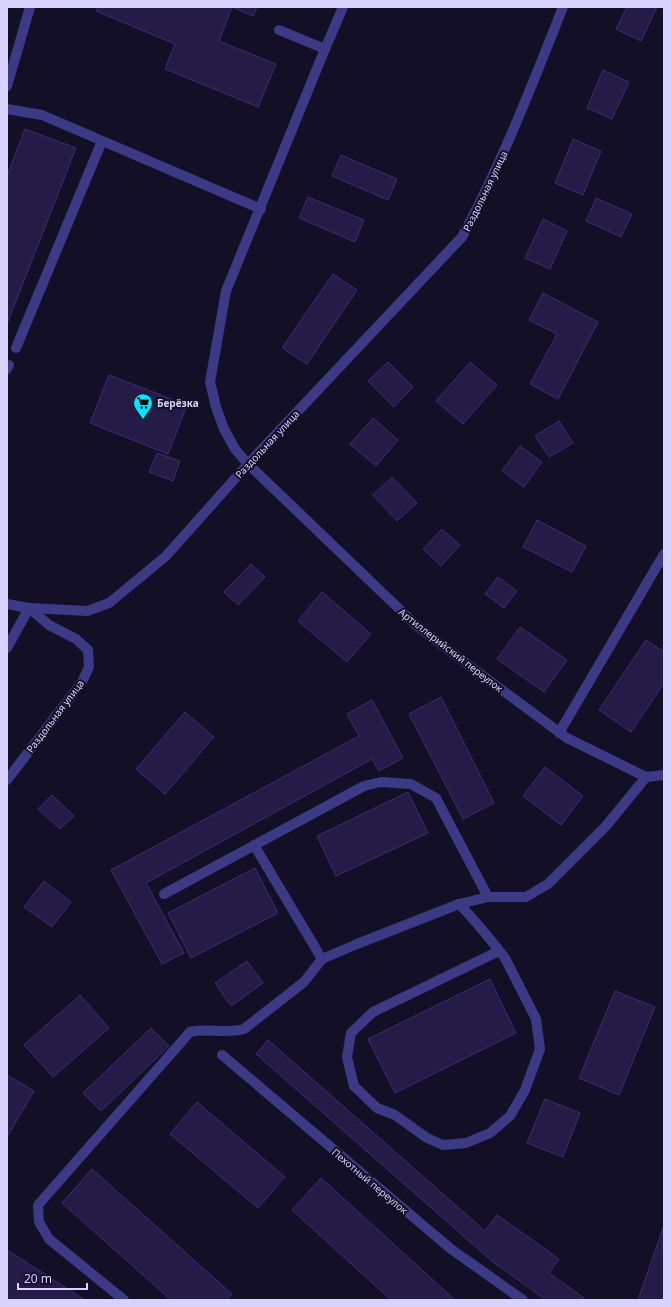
<svg xmlns="http://www.w3.org/2000/svg" width="671" height="1307" font-family="'Noto Sans',sans-serif">
  <rect width="100%" height="100%" fill="#130f26"/>
  <g fill="#241b47" stroke="#3b2d73">
    <path d="M98,7H232L219,41L276,64L258,107L165,69L175,44L96,11Z"/>
    <path d="M232,7H257L253,16Z"/>
    <path d="M627,7H657L641,41L616,29Z"/>
    <path d="M603,70L629,82L612,119L587,108Z"/>
    <path d="M25,129L76,148L7,324V176Z"/>
    <path d="M573,139L601,151L583,195L555,183Z"/>
    <path d="M341,155L397,179L388,200L332,176Z"/>
    <path d="M308,197L364,220L355,242L299,218Z"/>
    <path d="M596,198L632,214L621,237L586,221Z"/>
    <path d="M543,219L567,231L550,269L525,258Z"/>
    <path d="M333,274L357,290L307,364L282,348Z"/>
    <path d="M543,293L598,322L558,399L530,384L557,334L529,320Z"/>
    <path d="M388,362L413,387L394,407L368,381Z"/>
    <path d="M470,362L497,385L463,424L436,401Z"/>
    <path d="M109,375L187,405L168,454L90,423Z"/>
    <path d="M373,418L398,440L376,466L350,444Z"/>
    <path d="M559,421L573,443L549,457L535,436Z"/>
    <path d="M520,446L542,462L524,487L502,471Z"/>
    <path d="M157,453L180,461L173,481L149,472Z"/>
    <path d="M392,477L417,503L397,521L373,495Z"/>
    <path d="M537,520L586,546L572,572L523,547Z"/>
    <path d="M442,529L460,545L441,566L423,549Z"/>
    <path d="M251,564L265,577L238,605L224,592Z"/>
    <path d="M498,577L517,591L504,608L485,594Z"/>
    <path d="M322,592L371,634L347,662L298,621Z"/>
    <path d="M520,627L567,660L544,692L497,659Z"/>
    <path d="M646,640L664,652V683L631,732L599,710Z"/>
    <path d="M441,697L494,803L463,819L409,714Z"/>
    <path d="M372,700L403,758L379,771L372,759L146,883L184,953L162,964L111,870L359,736L347,714Z"/>
    <path d="M185,712L214,737L165,794L136,769Z"/>
    <path d="M545,767L583,796L561,825L523,796Z"/>
    <path d="M408,792L428,833L336,876L317,836Z"/>
    <path d="M52,795L74,816L60,829L38,809Z"/>
    <path d="M255,868L278,913L191,958L168,913Z"/>
    <path d="M44,881L71,902L52,927L24,907Z"/>
    <path d="M247,961L263,983L231,1006L215,983Z"/>
    <path d="M490,979L516,1033L395,1093L368,1039Z"/>
    <path d="M615,991L655,1007L619,1095L579,1078Z"/>
    <path d="M80,995L109,1028L53,1077L24,1045Z"/>
    <path d="M151,1028L169,1046L101,1111L83,1093Z"/>
    <path d="M268,1040L485,1231L497,1215L559,1259L549,1273L584,1298L582,1300H546L493,1262L256,1054Z"/>
    <path d="M7,1075L34,1091L7,1137Z"/>
    <path d="M545,1099L580,1113L563,1157L527,1143Z"/>
    <path d="M197,1102L285,1177L258,1208L170,1134Z"/>
    <path d="M92,1169L232,1294L227,1300H171L62,1203Z"/>
    <path d="M321,1178L455,1300H391L292,1210Z"/>
    <path d="M663,1228L664,1300H638Z"/>
    <path d="M7,1250L85,1300H7Z"/>
  </g>
  <g fill="none" stroke-linecap="round" stroke-linejoin="round">
    <g stroke="#3d3a85" stroke-width="10">
      <path d="M343,7L325,49L226,291L210,382L216,407L224,429L235,449L248,464L416,625L475,670L567,738L646,777L664,775"/>
      <path d="M279,30L325,49"/>
      <path d="M7,86L30,7"/>
      <path d="M7,109L42,115L261,209"/>
      <path d="M16,348L102,141"/>
      <path d="M7,369L9,365"/>
      <path d="M7,604L29,608L87,611L109,603L131,585L166,556L248,464L462,237C502,163 532,85 563,7"/>
      <path d="M7,648L29,608"/>
      <path d="M559,733L664,554"/>
      <path d="M7,780L82,682L89,667L88,650L76,639L49,625L29,608"/>
      <path d="M254,845L322,959"/>
      <path d="M164,894L364,786L381,782L411,784L436,798L488,897"/>
      <path d="M459,904C476,921 490,939 505,958L536,1019L540,1049L525,1090L510,1116L490,1133L466,1143L443,1145L427,1138L395,1115L377,1108L354,1086L347,1057L351,1033L373,1012L499,951"/>
      <path d="M222,1055L451,1249L523,1300"/>
      <path d="M124,1300L49,1239L39,1222L38,1205L190,1032C208,1028 226,1034 244,1029L304,982L322,959L357,944L459,904L488,897H526L548,884L606,826L646,777"/>
    </g>
  </g>
  <defs>
    <symbol id="supermarket-pin" viewBox="-11 -11 22 30"><path d="M0 17L-7.5 6A9.5 9.5 0 1 1 7.5 6Z" fill="#00e5ff" stroke="#130f26"/><path d="M-6-5.5h2.5l.6 2H6L4.5 2H-2.5L-4.4-4H-6ZM-1.5 3.2a1.3 1.3 0 1 0 .1 0ZM3 3.2a1.3 1.3 0 1 0 .1 0Z" fill="#111"/></symbol>
  </defs>
  <g fill-rule="evenodd">
    <use href="#supermarket-pin" x="132" y="392" width="22" height="30"/>
  </g>
  <g text-anchor="middle" dominant-baseline="central" stroke-width="4" stroke-linejoin="round" paint-order="stroke">
    <g font-size="10" fill="#d9d4ff" stroke="#130f26">
      <text transform="translate(485 191) rotate(-64)">Раздольная улица</text>
      <text transform="translate(267 444) rotate(-47)">Раздольная улица</text>
      <text transform="translate(451 650) rotate(38)">Артиллерийский переулок</text>
      <text transform="translate(55 716) rotate(-53)">Раздольная улица</text>
      <text transform="translate(370 1181) rotate(40)">Пехотный переулок</text>
    </g>
    <g font-size="10" font-weight="bold" fill="#d9d4ff" stroke="#130f26" text-anchor="start">
      <text x="157" y="403">Берёзка</text>
    </g>
  </g>
  <rect width="671" height="1307" fill="none" stroke="#d9d4ff" stroke-width="16"/>
  <path d="M18 1283v6h69v-6" fill="none" stroke="#d9d4ff" stroke-width="2"/>
  <text x="24" y="1283" font-size="12" fill="#d9d4ff" stroke="#130f26" stroke-width="3" paint-order="stroke">20 m</text>
</svg>
